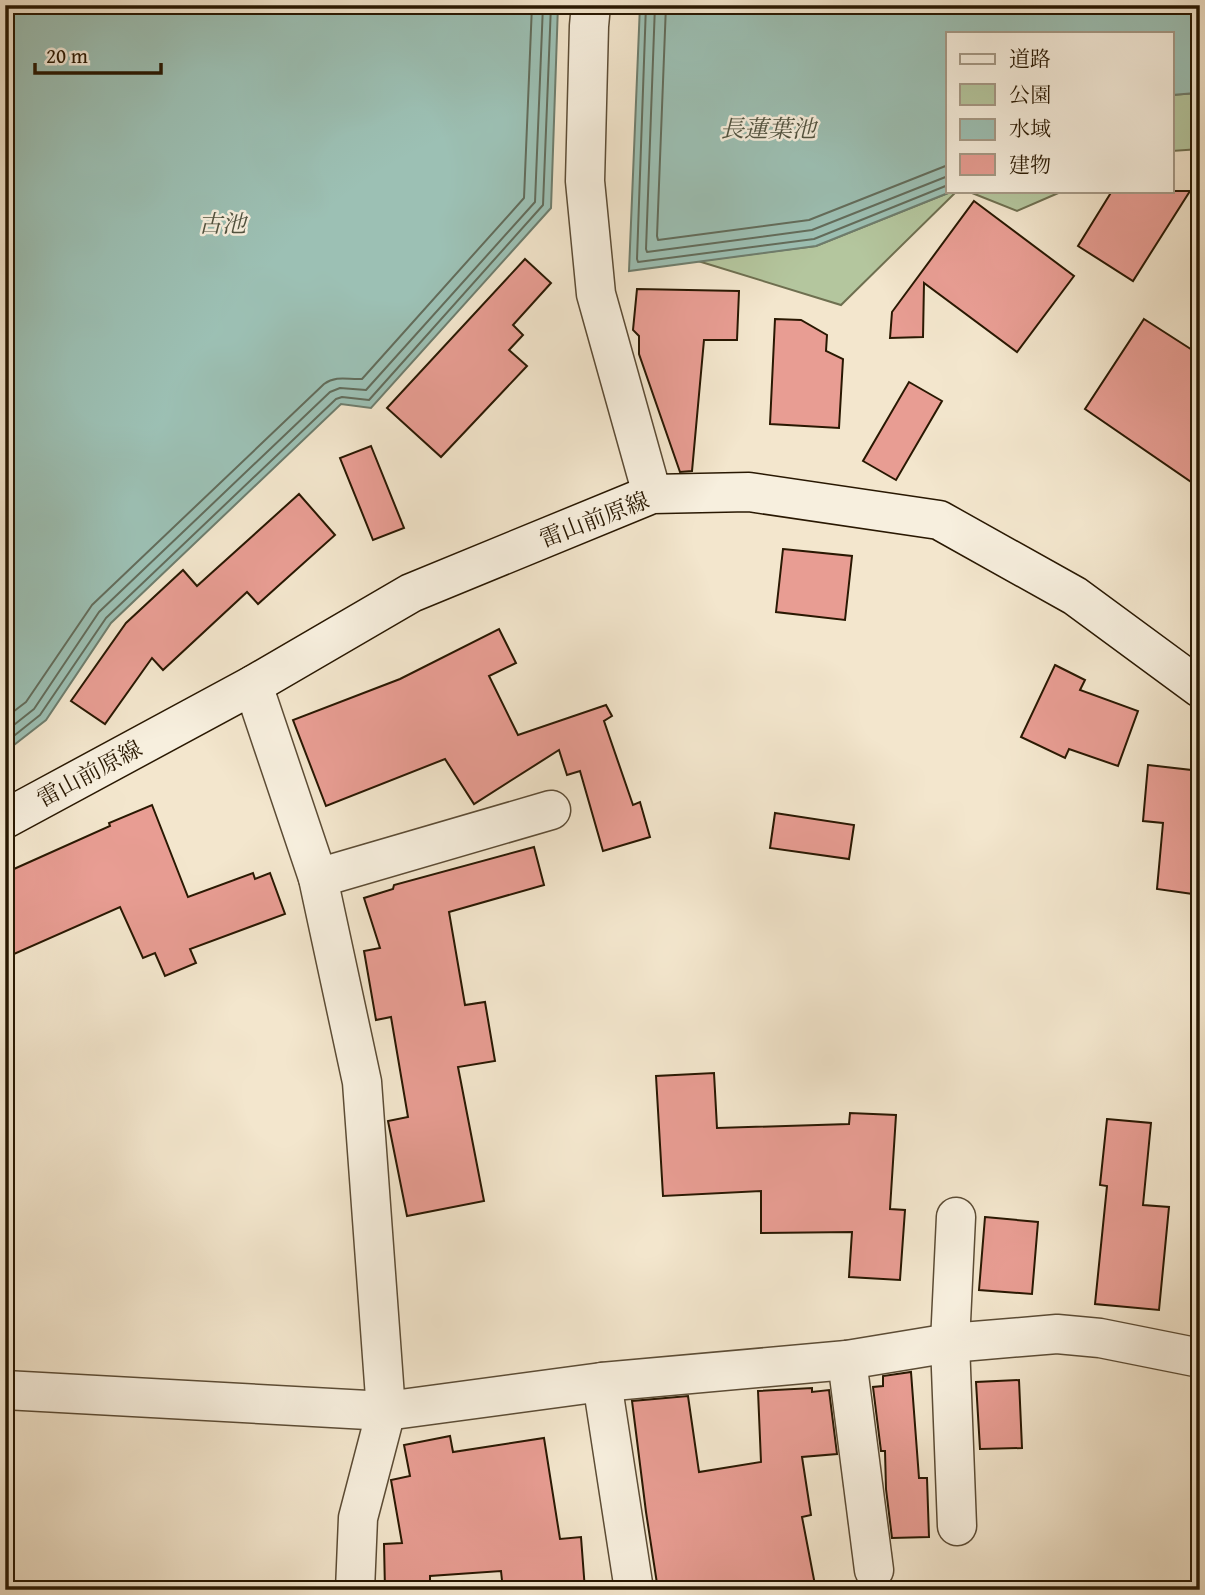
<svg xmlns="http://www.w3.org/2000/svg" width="1205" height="1595" font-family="'Gentium Book Plus','Noto Serif JP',serif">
  <rect width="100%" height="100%" fill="#f3e6cd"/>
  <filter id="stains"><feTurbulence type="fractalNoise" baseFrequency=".00286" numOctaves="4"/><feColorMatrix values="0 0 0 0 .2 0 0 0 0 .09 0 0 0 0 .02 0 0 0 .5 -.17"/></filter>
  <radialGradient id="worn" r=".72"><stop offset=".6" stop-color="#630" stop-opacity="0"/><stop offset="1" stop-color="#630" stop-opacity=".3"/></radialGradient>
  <g fill="#b4c69e" stroke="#6e6f50" stroke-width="2">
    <path d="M1200,91V149L1172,151V95L1196,93Z"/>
    <path d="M953,191H957L841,305L698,261L816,246Z"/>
    <path d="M967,191H1063L1017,211Z"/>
  </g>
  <g fill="#9cc0b4" stroke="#6e7d6d" stroke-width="2">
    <path d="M5,5H558L551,208L371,408L341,404L111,623L46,720L5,752Z"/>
    <path d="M640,5H1200V91L1196,93L1172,95V33H948V191H953L816,246L629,271Z"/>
  </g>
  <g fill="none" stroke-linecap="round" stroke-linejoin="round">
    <g stroke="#626c5b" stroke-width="2">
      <path d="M646,5L637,259L638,262L814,239L948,185"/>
      <path d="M655,5L646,249L647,252L812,230L948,176"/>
      <path d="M666,5L657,236L658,240L809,220L948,165"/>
      <path d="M5,718L26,702L92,605L324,384C337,375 348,380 362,379L524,198L532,5"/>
      <path d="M5,732L34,709L99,612L330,392L340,388L366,390L535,202L543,5"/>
      <path d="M5,743L40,715L106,618L336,399L342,397L369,400L543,205L551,5"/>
    </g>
  </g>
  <g fill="#e89d93" stroke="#291802" stroke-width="2">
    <path d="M1112,191H1190L1133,281L1078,246Z"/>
    <path d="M974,201L1074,276L1017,352L924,283L923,337L890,338L892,312Z"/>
    <path d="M525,259L551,283L513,325L523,335L509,350L527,366L441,457L387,408Z"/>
    <path d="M637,289L739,291L737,340H704L692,471L680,472L639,354V336L633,330Z"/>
    <path d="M775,319L801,320L827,335L826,351L843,359L839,428L770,424Z"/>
    <path d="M1144,319L1200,355V488L1085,409Z"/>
    <path d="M909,382L942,401L896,480L863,461Z"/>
    <path d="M371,446L404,528L373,540L340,458Z"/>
    <path d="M299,494L335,535L258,604L247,592L163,670L152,658L105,724L71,701L126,623L183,570L197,586Z"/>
    <path d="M783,549L852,556L845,620L776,612Z"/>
    <path d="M499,629L516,663L489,676L518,735L606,705L612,716L604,721L633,805L640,802L650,837L603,851L580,771L567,775L559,750L474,804L445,759L326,806L293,720L400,679Z"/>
    <path d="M1055,665L1085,680L1080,690L1138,711L1118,766L1069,749L1065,758L1021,737Z"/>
    <path d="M1148,765L1200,771V895L1157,889L1163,823L1143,821Z"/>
    <path d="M152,805L188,897L253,873L255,879L270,873L285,914L190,949L196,963L165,976L155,953L143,958L120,907L5,958V873L110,826L109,823Z"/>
    <path d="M775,813L854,825L849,859L770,848Z"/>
    <path d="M534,847L544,885L449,912L465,1005L485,1002L495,1061L458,1067L484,1201L407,1216L388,1121L408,1117L391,1017L376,1020L364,951L380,948L364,898L393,889L394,885Z"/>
    <path d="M714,1073L717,1128L849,1124L850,1113L896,1115L890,1209L905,1210L900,1280L849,1277L852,1232L761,1233V1191L663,1196L656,1076Z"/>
    <path d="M1107,1119L1151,1123L1143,1205L1169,1207L1159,1310L1095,1304L1107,1186L1100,1185Z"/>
    <path d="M985,1217L1038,1222L1032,1294L979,1290Z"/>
    <path d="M911,1372L919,1478H927L929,1537L892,1538L886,1489L885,1451H881L873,1387L883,1386V1376Z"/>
    <path d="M1019,1380L1022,1448L980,1449L976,1382Z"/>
    <path d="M812,1388V1392L829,1390L837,1454L802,1457L811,1515L802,1517L816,1590H658L646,1512L632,1401L688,1396L699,1472L761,1462L758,1391Z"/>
    <path d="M450,1436L453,1452L544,1438L560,1539L581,1537L585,1590H503L501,1571L430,1576V1590H385L384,1544L402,1543L391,1480L410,1476L404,1445Z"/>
  </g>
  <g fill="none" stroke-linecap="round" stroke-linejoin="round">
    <defs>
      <g id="street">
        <path d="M591,5L589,26L585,181L596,294L652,494"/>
        <path d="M253,685L318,878L362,1082L386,1411L358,1518L355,1590"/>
        <path d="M318,878L551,810"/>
        <path d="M956,1217L950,1343L957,1526"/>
        <path d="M847,1360L874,1570"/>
        <path d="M602,1382L634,1590"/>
        <path d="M5,1390L386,1411L602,1382L847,1360L950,1343L1057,1334L1100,1338L1200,1358"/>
      </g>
      <path id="secondary" d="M5,819L253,685L411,593L652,494L749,492L939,520L1075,596L1200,688"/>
    </defs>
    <use href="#street" stroke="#5c4c35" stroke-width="41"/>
    <use href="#secondary" stroke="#291802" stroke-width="41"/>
    <use href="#street" stroke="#f7efde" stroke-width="38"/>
    <use href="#secondary" stroke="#f7efde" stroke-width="38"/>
  </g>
  <g text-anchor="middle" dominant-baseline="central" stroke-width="5" stroke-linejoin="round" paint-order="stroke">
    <g font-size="23" fill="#291802" stroke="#f7efde">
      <text transform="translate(594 519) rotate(-21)">雷山前原線</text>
      <text transform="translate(89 773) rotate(-28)">雷山前原線</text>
    </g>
    <g font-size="24" font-style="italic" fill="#515340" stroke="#f7efde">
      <text x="768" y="128">長蓮葉池</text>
      <text x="222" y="223">古池</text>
    </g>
  </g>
  <rect width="1205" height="1595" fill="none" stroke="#f3e6cd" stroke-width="28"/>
  <rect x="7" y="7" width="1191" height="1581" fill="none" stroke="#291802" stroke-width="3.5"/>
  <rect x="14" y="14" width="1177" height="1567" fill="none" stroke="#291802" stroke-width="2"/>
  <rect x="946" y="32" width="228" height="161" fill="#f7efde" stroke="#a59986" stroke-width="2"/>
  <rect x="960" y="54" width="35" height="10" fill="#f7efde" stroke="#a59986" stroke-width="2"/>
  <text x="1009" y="66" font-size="21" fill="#291802">道路</text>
  <rect x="960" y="84" width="35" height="21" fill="#b4c69e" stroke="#a59986" stroke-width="2"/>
  <text x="1009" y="102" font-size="21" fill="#291802">公園</text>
  <rect x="960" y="119" width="35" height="21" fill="#9cc0b4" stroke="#a59986" stroke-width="2"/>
  <text x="1009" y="136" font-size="21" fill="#291802">水域</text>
  <rect x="960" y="154" width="35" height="21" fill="#e89d93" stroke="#a59986" stroke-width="2"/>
  <text x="1009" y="172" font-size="21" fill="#291802">建物</text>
  <path d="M35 63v10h126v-10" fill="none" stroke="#291802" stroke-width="3.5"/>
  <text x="46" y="63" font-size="21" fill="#291802" stroke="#f7efde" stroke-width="5" paint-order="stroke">20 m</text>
  <rect width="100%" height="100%" filter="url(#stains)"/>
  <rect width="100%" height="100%" fill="url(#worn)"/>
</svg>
